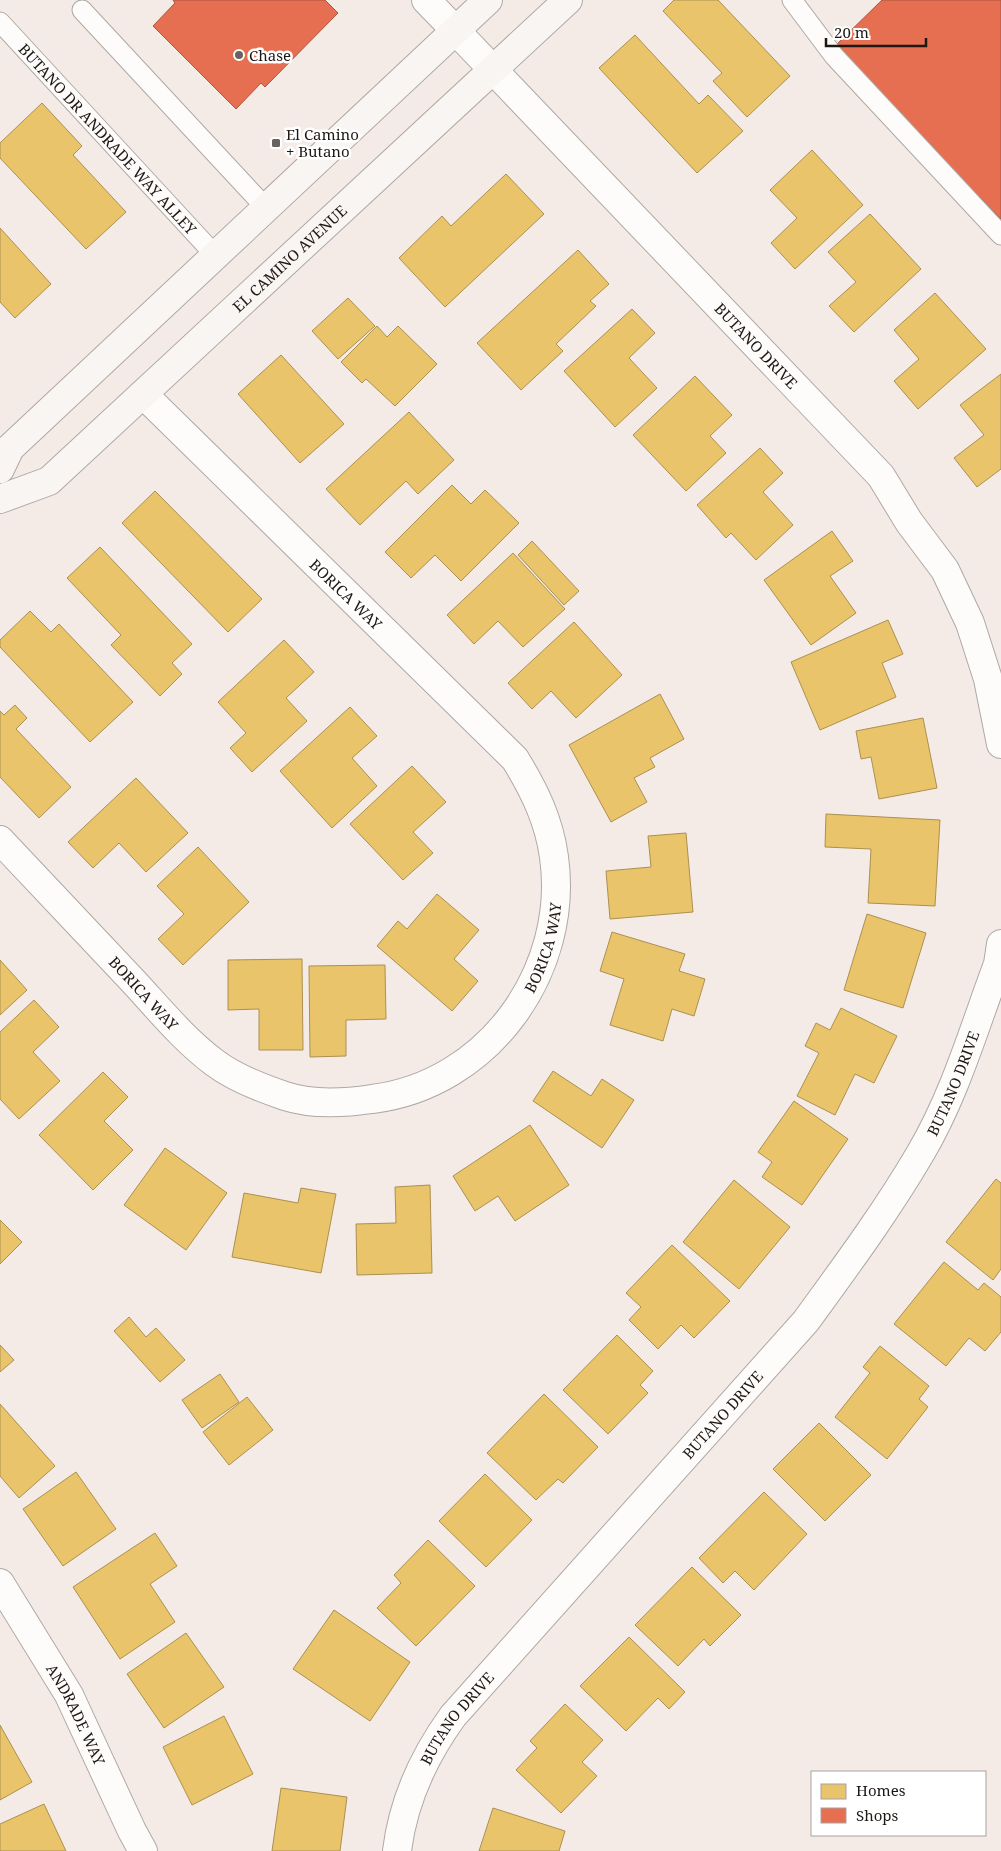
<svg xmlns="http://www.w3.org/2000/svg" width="1001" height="1851" font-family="'Noto Serif',serif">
  <rect width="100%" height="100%" fill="#f4ebe6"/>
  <g fill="#e9c46a" stroke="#ac9050">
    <path d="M674,0H718L790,76L747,117L713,81L722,73L663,11Z"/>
    <path d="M635,35L699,104L708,95L743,131L697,173L599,68Z"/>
    <path d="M42,103L82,146L73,155L126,212L86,249L0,158V143Z"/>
    <path d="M812,150L863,205L795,269L771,243L797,218L770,190Z"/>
    <path d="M506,174L544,214L445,307L399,258L442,216L451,226Z"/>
    <path d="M870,214L921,269L854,332L829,306L856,282L828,252Z"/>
    <path d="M0,228L51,284L15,318L0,302Z"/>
    <path d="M578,250L609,284L590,301L596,306L556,344L563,351L521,390L477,343Z"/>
    <path d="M935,293L986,349L918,409L894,381L919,359L894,330Z"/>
    <path d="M348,298L375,326L338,359L312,331Z"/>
    <path d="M632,309L655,333L629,358L657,388L615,427L564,371Z"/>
    <path d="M377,326L387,337L398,326L437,364L395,406L366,379L362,383L341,362Z"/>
    <path d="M281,355L344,424L300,463L238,394Z"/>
    <path d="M1001,374V469L977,487L954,458L984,435L960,405Z"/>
    <path d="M695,376L732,415L710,436L726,453L686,491L633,435Z"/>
    <path d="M409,412L454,460L418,494L406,481L360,525L326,489Z"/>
    <path d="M760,448L783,473L763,492L793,525L756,560L731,533L726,538L697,505Z"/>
    <path d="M452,485L471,504L485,490L519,523L461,581L435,555L411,578L385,552Z"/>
    <path d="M155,491L262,599L228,632L122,523Z"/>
    <path d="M832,531L853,561L830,576L856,613L811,645L764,580Z"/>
    <path d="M532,541L579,591L564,605L518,555Z"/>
    <path d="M100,547L192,644L172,663L182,674L160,696L111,645L121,635L67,578Z"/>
    <path d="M513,553L565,609L523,647L498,621L474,644L447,615Z"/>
    <path d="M30,611L51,632L59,624L133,702L90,742L0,647V640Z"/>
    <path d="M888,620L903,654L882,663L896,697L820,730L791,662Z"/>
    <path d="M574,622L622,675L576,718L551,691L532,709L508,683Z"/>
    <path d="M284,640L314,672L286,698L307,721L252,772L230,748L246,733L218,702Z"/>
    <path d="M660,694L684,739L650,758L655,767L634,778L647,802L611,822L569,745Z"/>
    <path d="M15,705L27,718L16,729L71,787L39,818L0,777V711L4,715Z"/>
    <path d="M350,707L377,736L352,758L377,786L332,828L280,771Z"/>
    <path d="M923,718L937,788L879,799L871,757L861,759L856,731Z"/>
    <path d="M412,766L446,802L413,832L433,853L403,880L350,824Z"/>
    <path d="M136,778L188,833L146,872L119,843L93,868L68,842Z"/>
    <path d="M826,814L940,820L935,906L868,903L871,849L825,847Z"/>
    <path d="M686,833L693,912L610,919L606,871L651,867L648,836Z"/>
    <path d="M198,847L249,902L183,965L158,939L184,914L157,886Z"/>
    <path d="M437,894L479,930L454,959L478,981L452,1011L377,946L398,921L407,929Z"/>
    <path d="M867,914L926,933L903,1008L844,990Z"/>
    <path d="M612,932L685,954L679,971L705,979L694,1016L672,1009L663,1041L610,1025L624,979L600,971Z"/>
    <path d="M302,959L303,1050H259V1009L228,1010V960Z"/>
    <path d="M0,960L27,990L0,1015Z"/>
    <path d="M385,965L386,1019L346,1020V1056L310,1057L309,966Z"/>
    <path d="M34,1000L59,1027L33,1052L60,1081L19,1119L0,1099V1032Z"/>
    <path d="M841,1008L897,1036L874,1083L855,1074L835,1115L797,1096L819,1053L805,1046L816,1023L830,1030Z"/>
    <path d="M553,1071L591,1096L602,1079L634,1100L602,1148L533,1101Z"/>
    <path d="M103,1072L128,1097L104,1121L133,1150L93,1190L39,1135Z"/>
    <path d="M794,1101L848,1139L802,1205L762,1177L772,1162L758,1152Z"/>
    <path d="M530,1125L569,1185L515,1221L498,1196L475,1211L453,1176Z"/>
    <path d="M165,1148L227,1193L186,1250L124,1205Z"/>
    <path d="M996,1179L1001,1183V1269L993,1280L946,1242Z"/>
    <path d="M734,1180L790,1227L739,1289L683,1242Z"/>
    <path d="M430,1185L432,1273L357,1275L356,1224L396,1223L395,1187Z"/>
    <path d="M301,1188L336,1194L321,1273L232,1257L244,1193L298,1203Z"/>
    <path d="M0,1220L22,1242L0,1264Z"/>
    <path d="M672,1245L730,1301L694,1338L681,1325L658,1349L629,1320L641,1307L626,1293Z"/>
    <path d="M944,1262L978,1290L984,1283L1001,1297V1332L985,1351L969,1338L946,1366L894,1324Z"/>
    <path d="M129,1317L146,1337L156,1328L185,1360L160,1382L114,1331Z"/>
    <path d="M617,1335L653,1371L640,1385L648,1393L608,1434L563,1390Z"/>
    <path d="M0,1345L14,1360L0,1372Z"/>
    <path d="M880,1346L929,1386L919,1399L928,1407L887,1459L835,1417L870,1373L863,1367Z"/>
    <path d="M220,1374L239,1402L202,1428L182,1400Z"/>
    <path d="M544,1394L598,1447L563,1483L558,1479L536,1500L487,1453Z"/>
    <path d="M247,1397L273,1430L229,1465L203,1432Z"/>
    <path d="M0,1404L55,1466L19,1498L0,1476Z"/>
    <path d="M819,1423L871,1475L825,1521L773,1469Z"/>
    <path d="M76,1472L116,1529L63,1566L23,1509Z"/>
    <path d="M485,1474L532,1520L486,1567L439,1521Z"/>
    <path d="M764,1492L807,1534L754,1590L735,1571L723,1583L699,1558Z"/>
    <path d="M155,1533L177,1566L150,1584L175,1622L120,1659L73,1587Z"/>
    <path d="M428,1540L475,1586L416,1646L377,1608L401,1583L394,1575Z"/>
    <path d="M692,1567L741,1615L710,1646L704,1639L678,1666L635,1625Z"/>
    <path d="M334,1610L410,1662L370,1721L293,1669Z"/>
    <path d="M186,1633L224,1687L164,1728L127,1674Z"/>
    <path d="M629,1637L685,1692L669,1709L658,1698L626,1731L580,1686Z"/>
    <path d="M565,1704L603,1740L582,1762L597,1776L561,1813L516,1770L537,1748L530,1741Z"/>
    <path d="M224,1716L253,1774L192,1805L163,1747Z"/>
    <path d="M0,1725L32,1782L0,1800Z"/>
    <path d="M281,1788L347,1797L340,1851H272Z"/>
    <path d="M44,1804L66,1851H0V1824Z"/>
    <path d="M493,1808L565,1831L559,1851H479Z"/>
  </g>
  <g fill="#e76f51" stroke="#ab553f">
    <path d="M173,0H325L338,13L265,87L261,83L236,109L153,26L175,3Z"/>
    <path d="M882,0H1001V219L834,47Z"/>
  </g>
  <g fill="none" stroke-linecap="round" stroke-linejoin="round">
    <defs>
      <g id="service">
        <path d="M792,0L834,56L1001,235"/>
        <path d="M82,10L266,208"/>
        <path id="s1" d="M0,22L215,255"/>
      </g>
      <g id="minor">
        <path id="s2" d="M456,31L881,476L909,522L945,570L970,623L988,679L1001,744"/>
        <path id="s3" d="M0,840C44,887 89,934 133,981C159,1009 184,1040 215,1063C235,1078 261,1088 285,1096C312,1105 345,1103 372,1099C488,1085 570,971 554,857C549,820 534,790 515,759L143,394"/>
        <path id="s4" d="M0,1583L69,1695L132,1831L143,1851"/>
        <path id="s5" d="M397,1851C403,1802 424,1756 453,1716L806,1321C846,1266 886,1212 920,1154C955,1095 974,1028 998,964L1001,944"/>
      </g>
      <path id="tertiary" d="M426,0L456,31"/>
      <g id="secondary">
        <path d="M0,469L10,448L488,0"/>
        <path id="s6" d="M0,499L49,481L568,0"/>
      </g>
    </defs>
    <use href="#service" stroke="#afa8a4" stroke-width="21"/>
    <use href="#minor" stroke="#afa8a4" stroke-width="30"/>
    <use href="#tertiary" stroke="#afa8a4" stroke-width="30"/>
    <use href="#secondary" stroke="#afa8a4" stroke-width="30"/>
    <use href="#service" stroke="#fdfcfb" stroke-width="19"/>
    <use href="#minor" stroke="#fdfcfb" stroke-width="28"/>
    <use href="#tertiary" stroke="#fdfcfb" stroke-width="28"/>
    <use href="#secondary" stroke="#f9f5f3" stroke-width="28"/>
  </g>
  <g fill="#69625e" stroke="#fff" stroke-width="2">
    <circle cx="239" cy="55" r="5"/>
    <rect x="271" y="138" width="10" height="10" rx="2.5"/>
  </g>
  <g text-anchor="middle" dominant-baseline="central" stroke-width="5" stroke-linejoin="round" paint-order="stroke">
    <g font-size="15" fill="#1e1815" stroke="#fff" text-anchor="start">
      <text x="249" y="55">Chase</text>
      <text x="286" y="134">El Camino<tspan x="286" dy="17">+ Butano</tspan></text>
    </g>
    <g font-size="15" fill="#1e1815" stroke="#fff">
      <text stroke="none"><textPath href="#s1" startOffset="159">BUTANO DR ANDRADE WAY ALLEY</textPath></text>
      <text stroke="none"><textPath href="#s6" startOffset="380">EL CAMINO AVENUE</textPath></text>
      <text stroke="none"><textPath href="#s2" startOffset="435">BUTANO DRIVE</textPath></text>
      <text transform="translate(346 594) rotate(44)">BORICA WAY</text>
      <text stroke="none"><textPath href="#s3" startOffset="719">BORICA WAY</textPath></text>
      <text stroke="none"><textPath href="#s3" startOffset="210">BORICA WAY</textPath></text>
      <text stroke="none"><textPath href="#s5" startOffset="958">BUTANO DRIVE</textPath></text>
      <text stroke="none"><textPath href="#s5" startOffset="552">BUTANO DRIVE</textPath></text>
      <text stroke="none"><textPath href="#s4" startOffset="152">ANDRADE WAY</textPath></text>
      <text stroke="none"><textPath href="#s5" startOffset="148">BUTANO DRIVE</textPath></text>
    </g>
  </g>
  <rect x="811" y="1771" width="175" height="65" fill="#ffffff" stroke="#a5a3a1"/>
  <rect x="821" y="1784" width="25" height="15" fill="#e9c46a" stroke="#a5a3a1"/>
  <text x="856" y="1796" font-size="15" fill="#1e1815">Homes</text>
  <rect x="821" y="1808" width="25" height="15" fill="#e76f51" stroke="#a5a3a1"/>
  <text x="856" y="1821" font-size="15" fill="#1e1815">Shops</text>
  <path d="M826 38v8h100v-8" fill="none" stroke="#1e1815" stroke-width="2.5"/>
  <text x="834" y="38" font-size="15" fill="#1e1815" stroke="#ffffff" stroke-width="4" paint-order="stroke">20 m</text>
</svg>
